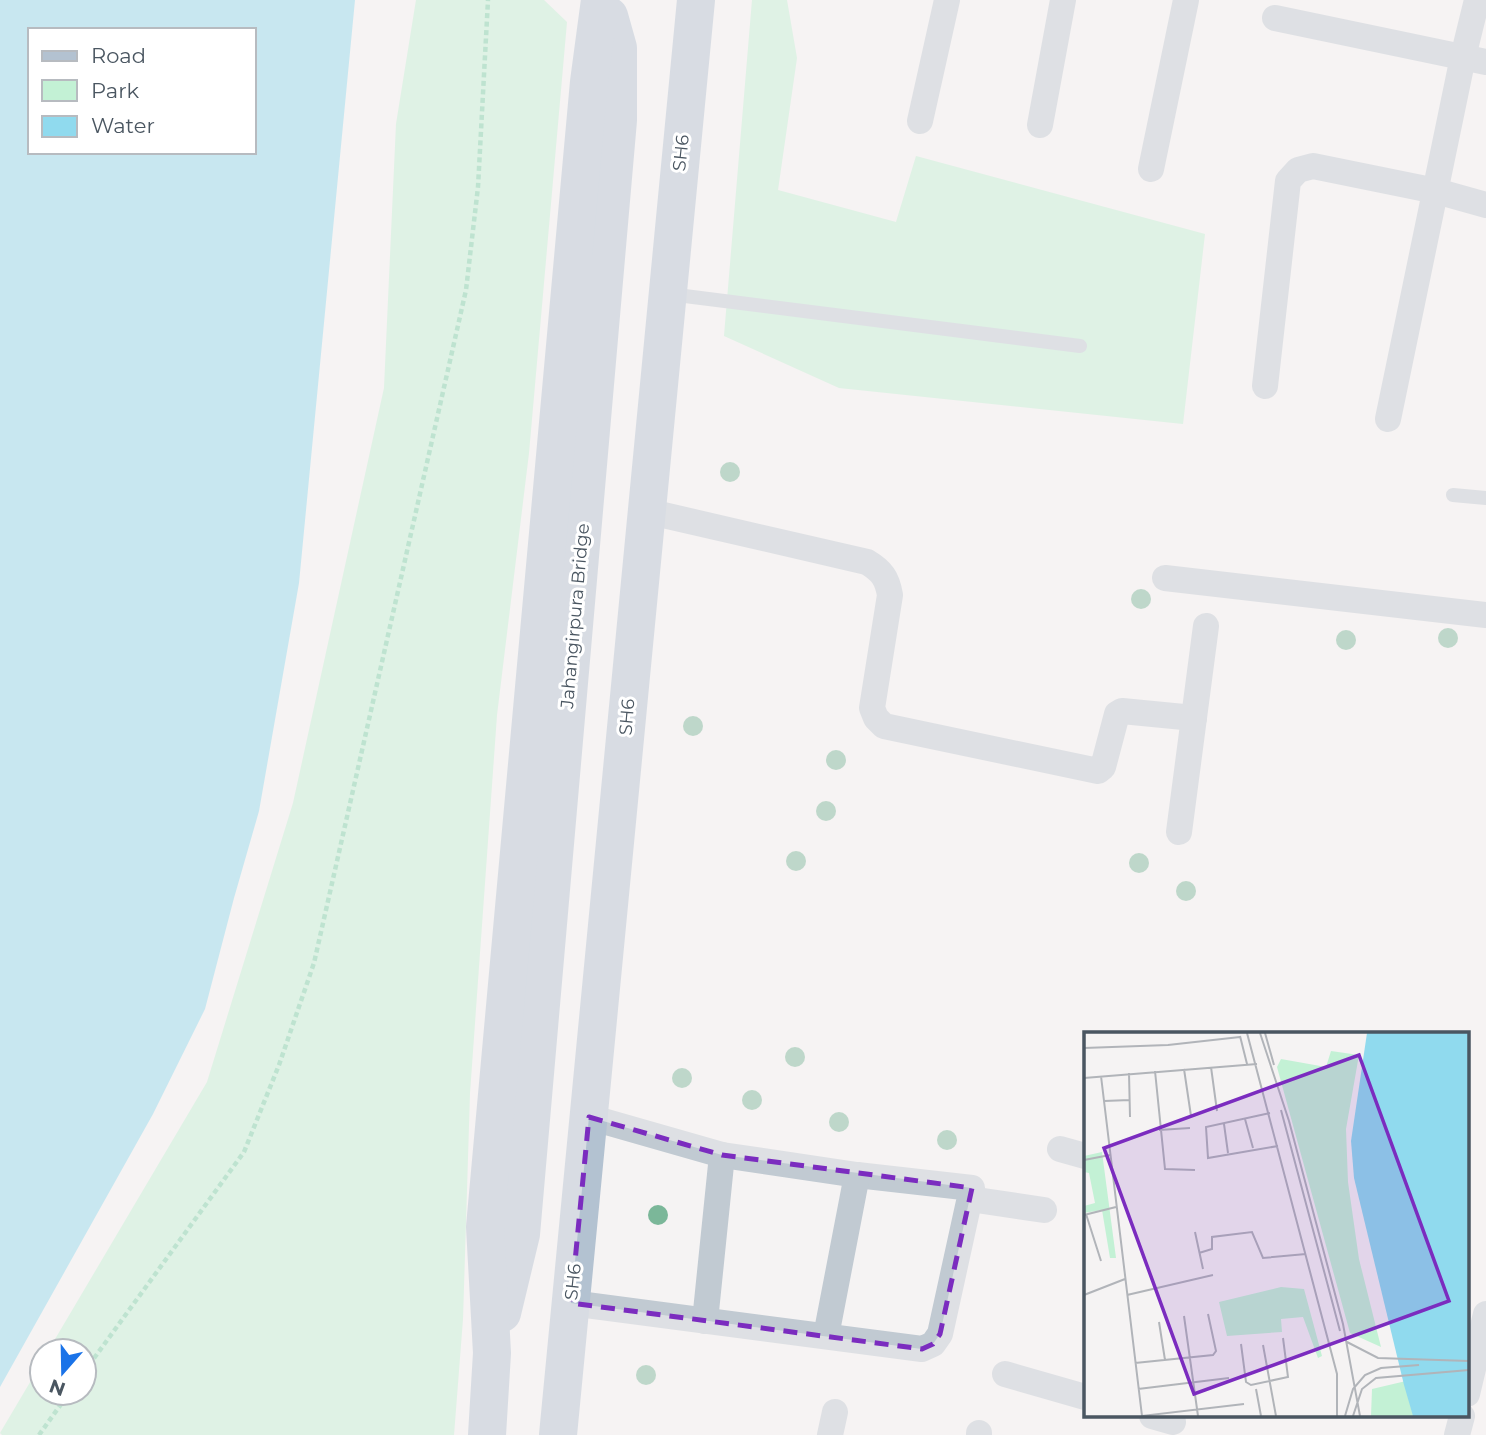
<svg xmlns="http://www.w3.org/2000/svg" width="1486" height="1435" font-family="Montserrat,sans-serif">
  <rect width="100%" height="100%" fill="#f5f3f3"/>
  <g fill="#c3f1d5">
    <path d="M416,0H544L567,22L529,453L497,715L470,1093L463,1319L454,1435H2L0,1433L42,1362V1393H84V1351H48L207,1082L293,803L384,388L396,124Z"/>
    <path d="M752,0H787L797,58L778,190L896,222L916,156L1205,234L1183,424L839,388L724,336Z"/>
  </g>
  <path fill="#90daee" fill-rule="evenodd" d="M0,0H355L299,583L259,811L234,898L205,1009L153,1114L0,1387ZM30,30H254V152H30Z"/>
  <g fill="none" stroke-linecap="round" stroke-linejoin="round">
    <g stroke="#7ad0a6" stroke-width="4.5" stroke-dasharray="5 3.5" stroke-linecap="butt">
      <path d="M84,1372L244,1152L279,1065L314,963L466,290L478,187L488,0"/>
      <path d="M39,1435L69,1393"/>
    </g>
    <g stroke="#c1cad2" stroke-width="14">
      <path d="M669,294L1080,346"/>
      <path d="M1453,495L1486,498"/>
    </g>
    <g stroke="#c1cad2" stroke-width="26">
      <path d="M1275,18L1486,62"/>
      <path d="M920,121L947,0"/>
      <path d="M1040,125L1063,0"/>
      <path d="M1151,169L1186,0"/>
      <path d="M1265,386L1288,181L1298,170L1313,166L1436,191L1486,205"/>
      <path d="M1388,419L1463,57L1477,0"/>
      <path d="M646,511L867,562C882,571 887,578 890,595L872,708L876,718L884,726L1098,771L1103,767L1117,714L1122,711L1194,718"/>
      <path d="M1165,578L1486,615"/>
      <path d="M1179,832L1206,626"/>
      <path d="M1060,1149L1085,1156"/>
      <path d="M970,1199L1044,1210"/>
      <path d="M571,1303L922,1349L933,1344L940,1334L972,1188L857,1175L722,1155L589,1117"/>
      <path d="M705,1321L722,1155"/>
      <path d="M826,1336L857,1175"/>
      <path d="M1005,1374L1085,1397"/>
      <path d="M1467,1394L1486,1314"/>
      <path d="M1152,1416L1173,1422"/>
      <path d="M830,1435L835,1412"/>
      <path d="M979,1435V1433"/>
      <path d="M1457,1435L1462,1416"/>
    </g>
    <g stroke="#b3c2d1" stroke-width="38">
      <path d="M502,1313L521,1234L618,120V48L609,16"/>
      <path d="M487,1435L492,1353L485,1227L589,82L600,0"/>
      <path d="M558,1435L696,0"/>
    </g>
  </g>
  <g fill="#7bb799">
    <circle cx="730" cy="472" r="10"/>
    <circle cx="1141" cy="599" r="10"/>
    <circle cx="1448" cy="638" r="10"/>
    <circle cx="1346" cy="640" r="10"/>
    <circle cx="693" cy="726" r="10"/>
    <circle cx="836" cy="760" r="10"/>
    <circle cx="826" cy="811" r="10"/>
    <circle cx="796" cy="861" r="10"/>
    <circle cx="1139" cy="863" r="10"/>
    <circle cx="1186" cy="891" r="10"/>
    <circle cx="795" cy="1057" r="10"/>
    <circle cx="682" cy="1078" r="10"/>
    <circle cx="752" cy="1100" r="10"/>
    <circle cx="839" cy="1122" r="10"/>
    <circle cx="947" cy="1140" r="10"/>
    <circle cx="658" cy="1215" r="10"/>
    <circle cx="646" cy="1375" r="10"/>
  </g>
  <path d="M0 0H1486V1435H0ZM589,1117L722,1155L972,1188L940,1334L933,1344L922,1349L571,1303Z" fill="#f5f3f3" fill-opacity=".55" fill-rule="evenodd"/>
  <path fill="none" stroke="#7b2cbf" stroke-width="5" stroke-dasharray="14 9" stroke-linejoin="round" d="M589,1117L722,1155L972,1188L940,1334L933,1344L922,1349L571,1303Z"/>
  <g text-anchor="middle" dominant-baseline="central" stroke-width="6" stroke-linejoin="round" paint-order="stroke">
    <g font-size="18" fill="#4a5661" stroke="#fff">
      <text transform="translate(681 153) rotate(-84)">SH6</text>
      <text transform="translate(575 616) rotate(-85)">Jahangirpura Bridge</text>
      <text transform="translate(627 717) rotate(-85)">SH6</text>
      <text transform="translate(573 1282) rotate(-84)">SH6</text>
    </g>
  </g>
  <g transform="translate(1084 1032)">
    <rect width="385" height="385" fill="#f5f3f3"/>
    <path d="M247,19L275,23L262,97L264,150L275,227L297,315L266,301L193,35L197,27L242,35ZM18,120L32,226H26L18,178L0,181V174L11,171L5,141L0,140V124ZM197,255L220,257L238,324L234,326L219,285L197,287L198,300L143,304L135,270ZM322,349L332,384H287L288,357Z" fill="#c3f1d5"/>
    <path d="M283,1H385V384H329L320,353L270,146L267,109Z" fill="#90daee"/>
    <path fill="none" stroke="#b1b4b9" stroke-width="2" d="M163,1L253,342V384M176,1L205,89L259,292L276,384M181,1L190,33M156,4L163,32M0,16L84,13L156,5M127,35L133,79M100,37L107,84M71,39L81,137L111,138M45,41L46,85M17,44L58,384L160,372M0,46L173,32M20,69L46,68M197,78L256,299M186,81L122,95L124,126L194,114M161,87L169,116M140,92L144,121M75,98L106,96M0,128L26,123M2,182L17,229M0,183L32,175M111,200L119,237M115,221L128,217V205L168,200L179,226L222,222M0,263L41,247M43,263L129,243M100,284L114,384M75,290L81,328M263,310L294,326L385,329M157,312L162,350L167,353L204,345L199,306M179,313L192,384M51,331L129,323L132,319L124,282M54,357L145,346M172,357L177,384M261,384L269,357L281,343L297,336L335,333M269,384L278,357L292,346L385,338"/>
    <path fill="#7b2cbf" fill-opacity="0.15" stroke="#7b2cbf" stroke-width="3.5" d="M275,23L365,269L110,362L20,116Z"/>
    <rect width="385" height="385" fill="none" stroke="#4a5661" stroke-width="3.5"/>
  </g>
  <rect x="28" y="28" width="228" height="126" fill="#ffffff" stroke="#b7bbc0" stroke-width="2"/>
  <rect x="42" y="51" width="35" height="10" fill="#b3c2d1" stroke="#b7bbc0" stroke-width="2"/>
  <text x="91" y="63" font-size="21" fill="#4a5661">Road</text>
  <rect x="42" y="80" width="35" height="21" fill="#c3f1d5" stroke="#b7bbc0" stroke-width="2"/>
  <text x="91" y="98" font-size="21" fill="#4a5661">Park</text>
  <rect x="42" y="116" width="35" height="21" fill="#90daee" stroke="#b7bbc0" stroke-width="2"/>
  <text x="91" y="133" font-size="21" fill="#4a5661">Water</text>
  <g transform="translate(63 1372) rotate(200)"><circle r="33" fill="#ffffff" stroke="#b7bbc0" stroke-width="2"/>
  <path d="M0-5L12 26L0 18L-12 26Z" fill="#1a73e8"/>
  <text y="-10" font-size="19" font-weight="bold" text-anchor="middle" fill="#4a5661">N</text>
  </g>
</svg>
